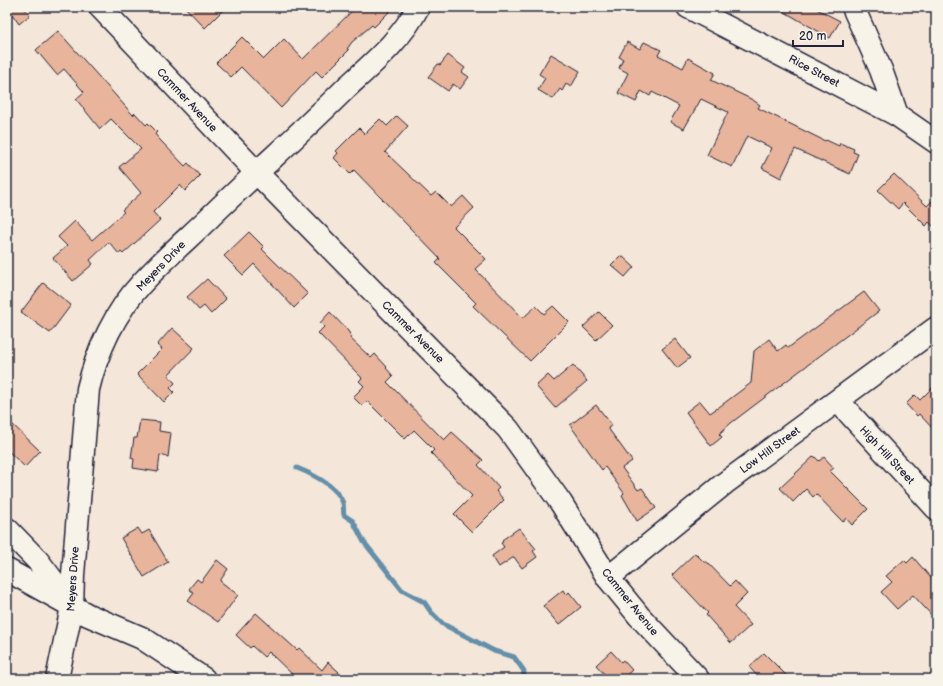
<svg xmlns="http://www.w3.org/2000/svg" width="943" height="686" font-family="'Balsamiq Sans',sans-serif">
  <rect width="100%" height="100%" fill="#f4e6d9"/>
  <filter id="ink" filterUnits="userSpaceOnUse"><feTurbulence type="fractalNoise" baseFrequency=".025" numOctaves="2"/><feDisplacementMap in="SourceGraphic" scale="8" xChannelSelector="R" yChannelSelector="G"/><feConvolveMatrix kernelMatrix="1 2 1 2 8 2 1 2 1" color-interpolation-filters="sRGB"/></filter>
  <g filter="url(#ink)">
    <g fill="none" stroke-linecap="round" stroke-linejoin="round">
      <path stroke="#648fa9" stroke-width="5" d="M297,468C312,474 337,486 343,503C344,507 343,511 344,515L353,521L364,542L402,590L424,602L431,612L443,624L494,651L514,657L524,671L523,679"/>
    </g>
    <g fill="#e8b49b" stroke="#22223b">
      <path d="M7,7H23L30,15L19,24Z"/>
      <path d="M185,7H226L205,28Z"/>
      <path d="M356,7H394L374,27L372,25L352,42L347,49L349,50L322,77L316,71L281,108L241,67L231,77L216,63L242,37L264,59L284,39L303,59Z"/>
      <path d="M776,7H813L840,21L830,38Z"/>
      <path d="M58,31L133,115L135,113L146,125L148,123L157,132L155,134L160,140L185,166L188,163L200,176L185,191L180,185L153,212L160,220L123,254L121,252L119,254L109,242L90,260L93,264L73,281L53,258L67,246L58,237L75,221L92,240L124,212L122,210L141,193L119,167L141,149L111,119L100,129L76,99L84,92L64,69L57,75L36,50Z"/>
      <path d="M627,42L640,49L644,42L661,50L658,55L683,68L688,58L715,73L711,80L753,100L760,105L758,108L825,141L826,140L839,146L840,143L854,149L853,152L858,154L850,174L795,149L781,178L762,168L772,148L747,136L732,167L707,155L728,112L701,99L684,129L670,122L679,106L652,92L650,96L641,91L636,102L618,93L628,73L619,68L623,59L619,57Z"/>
      <path d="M551,54L580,71L571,87L566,84L562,91L560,89L553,99L538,90L545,78L539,74Z"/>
      <path d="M448,55L465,68L462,72L469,77L460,89L453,84L448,91L428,77L438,64L440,65Z"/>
      <path d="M397,116L408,126L385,152L431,196L436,192L451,207L463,196L474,208L454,227L486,259L475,269L523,318L536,306L544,314L553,306L569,322L530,361L473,306L476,303L436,263L440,259L354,170L350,174L334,158L338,153L336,151L359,128L365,134L380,119L387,126Z"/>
      <path d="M894,174L927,206L936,197V229L929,222L926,226L903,203L898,209L878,190Z"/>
      <path d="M249,232L264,247L262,249L272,259L308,294L294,308L254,264L243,275L224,256Z"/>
      <path d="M621,255L634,267L625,277L611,265Z"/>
      <path d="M207,279L226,299L211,314L204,306L199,310L187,297Z"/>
      <path d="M43,283L71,305L50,333L21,312Z"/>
      <path d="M864,292L879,311L731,423L719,434L722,437L711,446L686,412L700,401L710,413L719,407L751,383L754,351L769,339L778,351L786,345L788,348Z"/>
      <path d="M330,312L348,331L351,336L350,338L371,358L375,354L387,367L386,368L393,376L387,382L444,440L452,432L483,460L478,465L499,488L496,491L504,500L472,532L454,514L472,496L431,453L434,450L414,430L405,439L367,401L362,406L353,397L364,386L359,381L362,378L318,333L324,327L320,323Z"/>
      <path d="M599,312L612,325L596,340L583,327Z"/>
      <path d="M172,328L194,348L168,375L175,383L170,388L174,392L164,402L137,374L162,349L157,345Z"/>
      <path d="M675,339L690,358L677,368L662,349Z"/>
      <path d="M573,365L587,381L555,408L536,386L548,375L554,381Z"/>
      <path d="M936,384V432L919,414L917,416L906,404L915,395L920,400Z"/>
      <path d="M596,405L612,425L608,428L632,461L622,468L638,490L642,488L656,508L637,521L622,495L624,493L605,467L602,470L570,425Z"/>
      <path d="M7,419L40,451L25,467L7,450Z"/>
      <path d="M140,420L160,422L159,431L171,433L168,457L160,455L158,472L133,468L134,459L131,458L134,438H137Z"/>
      <path d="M814,456L819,461L824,457L834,468L830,471L868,509L852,525L846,518L843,522L816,494L813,497L806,489L793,502L780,488Z"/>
      <path d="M138,528L142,534L149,530L168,562L144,577L121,538Z"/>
      <path d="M519,528L536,549L533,551L537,557L522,568L514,557L499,567L492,556L504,547L501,543L503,542L502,540Z"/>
      <path d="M695,553L705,563L706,561L730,586L735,581L747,594L734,607L751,625L731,643L706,615L708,613L672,575Z"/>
      <path d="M913,557L936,584V620L913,595L897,609L881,592L892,582L886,576L904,560L907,563Z"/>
      <path d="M217,560L228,569L220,581L238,595L218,622L188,601L194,593L189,589L197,579L201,582Z"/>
      <path d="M563,590L566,595L569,592L581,607L559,625L543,606Z"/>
      <path d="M256,613L297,650L299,648L322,670L328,662L339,672L332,679H297L269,652L264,657L252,646L250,648L236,635Z"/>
      <path d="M611,651L621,662L623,660L632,670L622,679H609L596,665Z"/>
      <path d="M764,653L790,679H760L749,667Z"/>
    </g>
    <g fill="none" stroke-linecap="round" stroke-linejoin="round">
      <defs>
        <g id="minor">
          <path d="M100,7L256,172L508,429L561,503L608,578L639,616L698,679"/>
          <path d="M688,7L897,115L936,142"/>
          <path d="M853,7L881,70L897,115"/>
          <path d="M838,401L936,508"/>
          <path d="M7,529L38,561L67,599"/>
          <path d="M7,570L88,615L142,638L204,679"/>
          <path d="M608,578L725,483L936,328"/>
          <path d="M57,679L72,607L73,575L88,389C97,351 115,312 142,283C163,260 186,240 208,219C253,175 301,133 346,88C372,64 402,39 418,7"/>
        </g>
      </defs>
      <use href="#minor" stroke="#22223b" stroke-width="25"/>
      <use href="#minor" stroke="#f7f3e8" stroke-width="22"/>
    </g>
  </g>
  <g text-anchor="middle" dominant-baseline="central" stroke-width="4" stroke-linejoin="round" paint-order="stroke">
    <g font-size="11" fill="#22223b" stroke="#f7f3e8">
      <text transform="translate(814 71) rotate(28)">Rice Street</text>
      <text transform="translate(187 100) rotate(47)">Cammer Avenue</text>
      <text transform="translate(161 266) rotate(-46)">Meyers Drive</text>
      <text transform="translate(413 332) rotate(45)">Cammer Avenue</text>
      <text transform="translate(770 450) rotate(-36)">Low Hill Street</text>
      <text transform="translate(887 455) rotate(47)">High Hill Street</text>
      <text transform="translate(73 579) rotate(-86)">Meyers Drive</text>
      <text transform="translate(630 602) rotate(51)">Cammer Avenue</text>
    </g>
  </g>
  <rect width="943" height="686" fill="none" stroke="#f7f3e8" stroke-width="24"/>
  <rect x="12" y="12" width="919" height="662" fill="none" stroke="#22223b" stroke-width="1.5" filter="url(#ink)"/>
  <path d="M793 40v6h50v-6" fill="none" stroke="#22223b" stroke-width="2"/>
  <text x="799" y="40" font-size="12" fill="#22223b" stroke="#f7f3e8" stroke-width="3" paint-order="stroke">20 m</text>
</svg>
